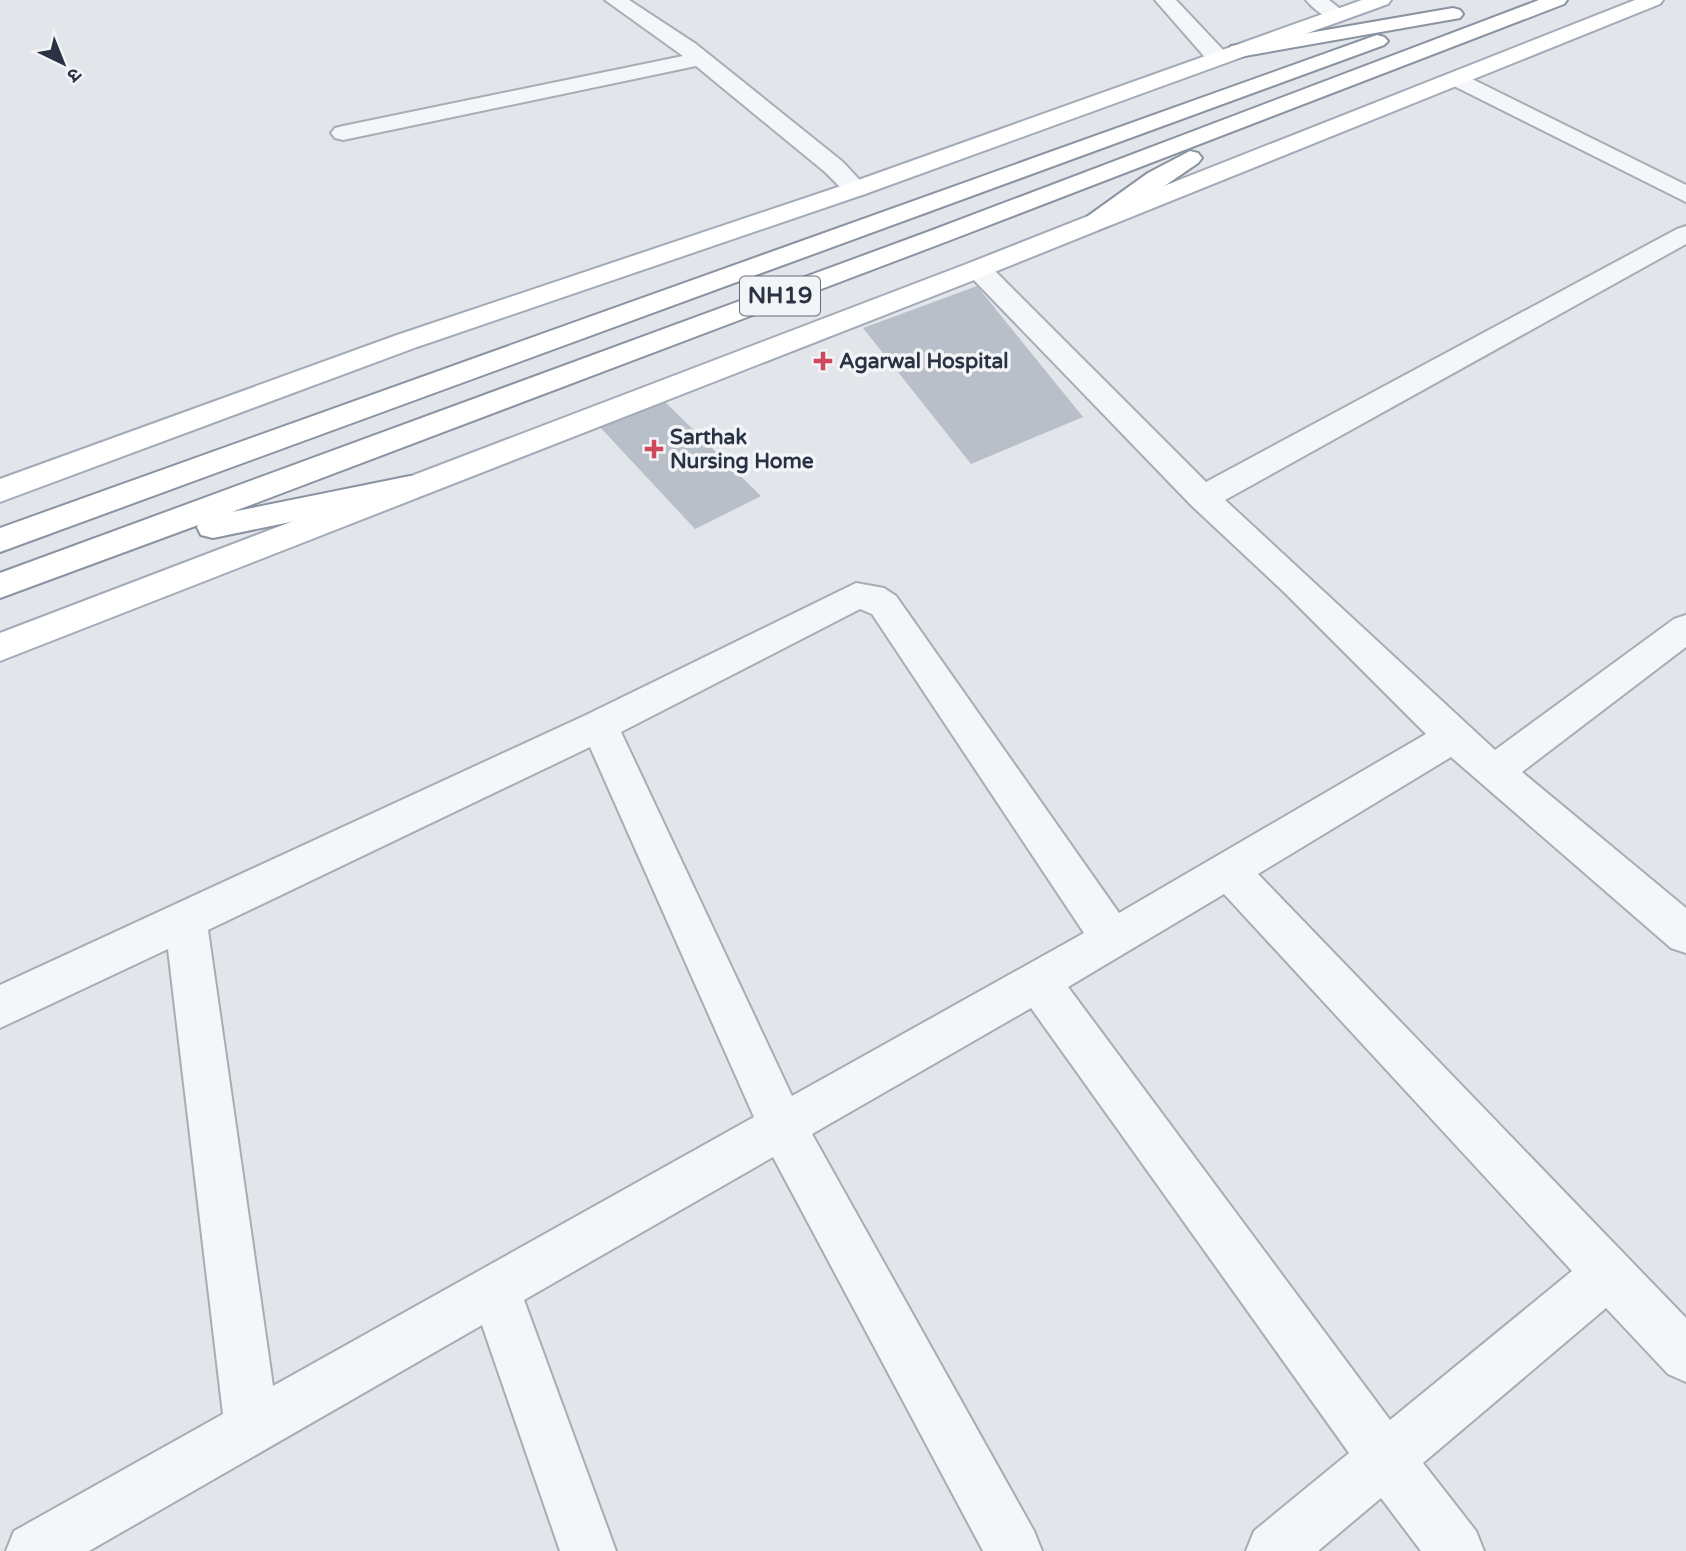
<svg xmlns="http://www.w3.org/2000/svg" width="1686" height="1551" font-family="'Varela Round','Noto Sans Devanagari',sans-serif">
  <rect width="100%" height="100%" fill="#e2e5ea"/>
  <g fill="#b9bfc8">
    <path d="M977,286L1083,417L971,464L863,328Z"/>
    <path d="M663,400L761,496L695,529L600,427Z"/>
  </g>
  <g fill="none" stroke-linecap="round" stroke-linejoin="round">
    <defs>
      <g id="minor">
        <path d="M605,0H629L696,44L843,162L868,189L865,194L856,196L847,194L825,172L696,66L343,140L335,138L331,133L335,128L343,126L683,56Z"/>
        <path d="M1155,0H1176L1226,53L1229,58L1226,63H1210Z"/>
        <path d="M1306,0H1329L1348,15L1345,19C1331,23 1315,11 1306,0Z"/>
        <path d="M1458,72L1686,185V202L1450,84L1447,79L1450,74Z"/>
        <path d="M1686,226V244L1225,500L1495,750L1674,619L1686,615V647L1522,772L1686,908V953L1671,948L1451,757L1258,874L1686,1318V1382L1668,1374L1606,1308L1423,1463L1476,1531L1484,1551H1421L1381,1498L1318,1551H1246L1254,1531L1349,1453L1031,1008L812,1134L1034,1531L1042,1551H983L773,1157L524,1300L616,1551H560L482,1325L89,1551H6L14,1531L223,1414L168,949L0,1028V985L586,715L856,583L884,588L896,596L1119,913L1426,734L1285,593L1192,506L969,275L965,269L969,263L978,261L987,263L1206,482L1677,229ZM860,609L872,614L1084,933L792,1096L621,732ZM590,747L754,1117L273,1386L208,930ZM1224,894L1572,1271L1390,1420L1068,987Z"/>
      </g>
      <g id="major">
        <path d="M1362,0H1391L1388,4L865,194L417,347L0,502V479L397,335L847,184Z"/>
        <path d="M1635,0H1663L1660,4L987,275L0,661V633L969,263Z"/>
      </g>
      <g id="highway">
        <path d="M1539,0H1567L1564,4L948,241L232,512L410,476L421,479L426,487L421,495L213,538L201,535L197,527L198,525L0,598V573L930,231Z"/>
        <path d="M1453,8L1460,10L1463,14L1460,18L1239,57L1231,56L1228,51L1231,46L1239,45Z"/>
        <path d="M1377,35L1384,37L1388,41L1384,45L0,552V528Z"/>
        <path d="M1190,151L1198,153L1202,158L1198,163L1106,226L1097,229L1088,226L1084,221L1088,216L1148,173Z"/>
      </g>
    </defs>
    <use href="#minor" stroke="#a7acb5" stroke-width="4"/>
    <use href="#major" stroke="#a1aab6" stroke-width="4"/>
    <use href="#highway" stroke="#8993a1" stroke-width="4"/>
    <use href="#minor" fill="#f5f6f9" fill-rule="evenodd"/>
    <use href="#major" fill="#fff" fill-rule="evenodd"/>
    <use href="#highway" fill="#fff" fill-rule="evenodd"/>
  </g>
  <g fill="#cf485c" stroke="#f2f4f8" stroke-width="2.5">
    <path d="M819.5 350.5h7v7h7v7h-7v7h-7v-7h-7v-7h7z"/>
    <path d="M650.5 438.5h7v7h7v7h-7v7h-7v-7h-7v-7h7z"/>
  </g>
  <g text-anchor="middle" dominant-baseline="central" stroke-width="7" stroke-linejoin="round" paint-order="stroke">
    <g font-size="21" font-weight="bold" fill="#2a3343" stroke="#f2f4f8" text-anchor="start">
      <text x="839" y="361">Agarwal Hospital</text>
      <text x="670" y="437">Sarthak<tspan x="670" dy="24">Nursing Home</tspan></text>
    </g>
    <rect fill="#f2f4f8" stroke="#666d79" stroke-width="2" x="740" y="276.5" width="80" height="39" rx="5"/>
    <g font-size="23" font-weight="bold" fill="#2a3343">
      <text x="780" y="296">NH19</text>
    </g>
  </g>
  <g transform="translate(63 63) rotate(137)" stroke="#f2f4f8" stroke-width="5" paint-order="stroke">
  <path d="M0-5L12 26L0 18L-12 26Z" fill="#2a3343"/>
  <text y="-10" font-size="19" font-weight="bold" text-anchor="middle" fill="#2a3343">उ</text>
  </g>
</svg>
